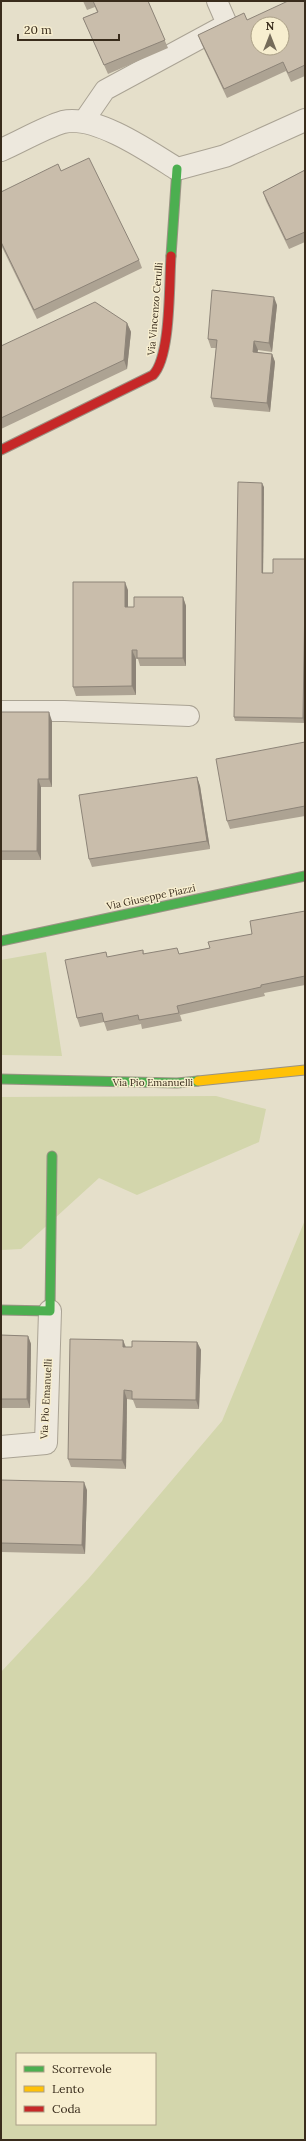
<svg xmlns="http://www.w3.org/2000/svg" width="306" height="2141" font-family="Lora,serif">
  <rect width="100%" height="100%" fill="#e5dfca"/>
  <g fill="#d3d6ac" fill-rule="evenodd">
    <path d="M46,952L62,1056L1,1055V960Z"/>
    <path d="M216,1096L266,1109L259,1142L137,1195L99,1178L21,1249L1,1250V1097Z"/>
    <path d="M305,1220V2140H1V1672L89,1578L222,1421ZM17,2054H155V2124H17Z"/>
  </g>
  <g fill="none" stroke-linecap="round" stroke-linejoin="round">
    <defs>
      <g id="lane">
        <path d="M83,122L105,90L227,24L217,1"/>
        <path d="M1,711H64L189,716"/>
      </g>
      <g id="street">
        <path d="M1,150C20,142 43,128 63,122C95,114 150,152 177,169L225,156L305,120"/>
        <path d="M1,1447L46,1443L50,1311"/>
      </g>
      <g id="fast">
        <path d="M171,256L177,169"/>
        <path d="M1,941L305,876"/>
        <path d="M1,1079L177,1083L198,1081"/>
        <path d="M1,1310L50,1311L52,1156"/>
      </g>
      <path id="slow" d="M198,1081L305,1070"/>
      <path id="jam" d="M1,450L153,375C171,357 169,284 171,256"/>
    </defs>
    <use href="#lane" stroke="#aaa394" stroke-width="22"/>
    <use href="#street" stroke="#aaa394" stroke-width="24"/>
    <use href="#fast" stroke="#9a9384" stroke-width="11"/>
    <use href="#slow" stroke="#9a9384" stroke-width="11"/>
    <use href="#jam" stroke="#9a9384" stroke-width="11"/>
    <use href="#lane" stroke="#ede8dd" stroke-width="20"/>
    <use href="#street" stroke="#ede8dd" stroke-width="22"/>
    <use href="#fast" stroke="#4caf50" stroke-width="9"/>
    <use href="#slow" stroke="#ffc107" stroke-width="9"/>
    <use href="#jam" stroke="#c62828" stroke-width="9"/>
  </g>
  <g fill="#ada393">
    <path d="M83,1H148L168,48L108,74L87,27L83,18L97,12L95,7L87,10Z"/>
    <path d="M305,1V76L291,82L286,71L227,98L201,43L198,35L247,20Z"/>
    <path d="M305,170V242L289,249L266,201L263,192Z"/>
    <path d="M61,171L139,260L142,268L37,319L1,245V192Z"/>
    <path d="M277,305L272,352L258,350L257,352L272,354L275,362L270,412L214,407L211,398L216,348H211L208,339Z"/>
    <path d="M127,323L131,332L127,369L1,429V346Z"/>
    <path d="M264,487L263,573H273L305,559L304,723L235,721L234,717Z"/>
    <path d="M128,590V607H134L183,597L186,606V666H140L138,659H136V695L76,696L73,687Z"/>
    <path d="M1,712L52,721V787H41V860H1Z"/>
    <path d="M305,742V816L230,829L227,821Z"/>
    <path d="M197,777L200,786L210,849L92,867L89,859Z"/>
    <path d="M305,911V985L264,993L265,996L180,1015L182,1021L142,1029L141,1024L107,1031L104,1022L80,1027L77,1018L108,957L143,950L144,954H179L210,948L252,934Z"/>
    <path d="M1,1335L28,1336L31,1344L30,1408H1Z"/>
    <path d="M123,1340L126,1347H132L197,1342L201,1350L199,1409L136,1408L133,1400L127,1399L126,1469L71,1467L68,1459Z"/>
    <path d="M1,1480L87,1490L85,1554L1,1552Z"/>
  </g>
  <g fill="#8d8478">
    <path d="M274,297L277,305L272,352L269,343Z"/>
    <path d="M127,323L131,332L127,369L124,360Z"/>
    <path d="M254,341L258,350L256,361L253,352Z"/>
    <path d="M272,354L275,362L270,412L267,403Z"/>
    <path d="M262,483L264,487L263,578L262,573Z"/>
    <path d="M125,582L128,590V616L125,607Z"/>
    <path d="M305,595V692L304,723L303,718Z"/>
    <path d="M183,597L186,606V666L183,658Z"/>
    <path d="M132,650L136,659V695L132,686Z"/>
    <path d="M49,712L52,721V787L49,779Z"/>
    <path d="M197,777L200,786L210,849L207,841Z"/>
    <path d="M38,779L41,787V860L37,851Z"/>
    <path d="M28,1336L31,1344L30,1408L27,1399Z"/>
    <path d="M123,1340L126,1349L123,1347Z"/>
    <path d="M197,1342L201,1350L199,1409L196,1400Z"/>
    <path d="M124,1390L127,1399L126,1469L122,1460Z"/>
    <path d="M84,1482L87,1490L85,1554L82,1545Z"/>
  </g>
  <g fill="#c9bdab" stroke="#8d8478" fill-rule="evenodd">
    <path d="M93,1H148L165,40L104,65L83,18L98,12Z"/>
    <path d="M288,1H305V65L288,73L283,62L224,89L198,35L244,13L247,20ZM258,24H282V48H258Z"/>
    <path d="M89,158L139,260L34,310L1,242V192L58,164L61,171Z"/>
    <path d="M305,170V232L286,240L263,192Z"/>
    <path d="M212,290L274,297L269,343L254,341L253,352L272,354L267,403L211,398L217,340L208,339Z"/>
    <path d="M95,302L127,323L124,360L1,418V346Z"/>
    <path d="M238,482L262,483V573H273V559H305V595L303,718L234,717Z"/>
    <path d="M73,582H125V607H134V597H183V658H137V650H132V686L73,687Z"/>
    <path d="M1,712H49V779H38L37,851H1Z"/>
    <path d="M305,742V806L227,821L216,759Z"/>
    <path d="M197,777L207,841L89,859L79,795Z"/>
    <path d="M305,911V976L261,985V987L177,1006L179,1013L139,1020L138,1015L104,1022L102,1013L77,1018L65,960L106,952L107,957L143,950V954L177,948L179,954L210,948L208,942L252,934L250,921Z"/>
    <path d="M1,1335L28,1336L27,1399H1Z"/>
    <path d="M70,1339L123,1340V1347H132V1341L197,1342L196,1400L132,1399V1391L124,1390L122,1460L68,1459Z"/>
    <path d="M1,1480L84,1482L82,1545L1,1543Z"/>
  </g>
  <g text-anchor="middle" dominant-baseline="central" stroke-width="3" stroke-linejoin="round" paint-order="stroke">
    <g font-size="10" fill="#392c1c" stroke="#f7eecf">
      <text transform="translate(155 309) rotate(-85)">Via Vincenzo Cerulli</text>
      <text transform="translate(151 897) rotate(-12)">Via Giuseppe Piazzi</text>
      <text x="153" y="1082">Via Pio Emanuelli</text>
      <text transform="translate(46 1399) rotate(-87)">Via Pio Emanuelli</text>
    </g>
  </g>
  <rect width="306" height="2141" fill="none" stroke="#392c1c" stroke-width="4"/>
  <rect x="16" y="2053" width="140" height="72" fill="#f7eecf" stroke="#aba087"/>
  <rect x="24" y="2066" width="20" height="6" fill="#4caf50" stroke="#aba087"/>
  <text x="52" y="2073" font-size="12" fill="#392c1c">Scorrevole</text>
  <rect x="24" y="2086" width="20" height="6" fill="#ffc107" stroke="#aba087"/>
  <text x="52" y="2093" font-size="12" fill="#392c1c">Lento</text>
  <rect x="24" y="2106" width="20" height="6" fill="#c62828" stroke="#aba087"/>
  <text x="52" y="2113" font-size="12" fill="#392c1c">Coda</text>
  <g transform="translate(270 36)"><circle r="19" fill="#f7eecf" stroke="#aba087"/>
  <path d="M0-3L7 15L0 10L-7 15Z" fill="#756b59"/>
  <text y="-6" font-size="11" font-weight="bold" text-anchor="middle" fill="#392c1c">N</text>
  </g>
  <path d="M18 34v6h101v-6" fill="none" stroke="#392c1c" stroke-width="2"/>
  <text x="24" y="34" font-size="12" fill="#392c1c" stroke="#f7eecf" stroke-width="3" paint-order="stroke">20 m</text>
</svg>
